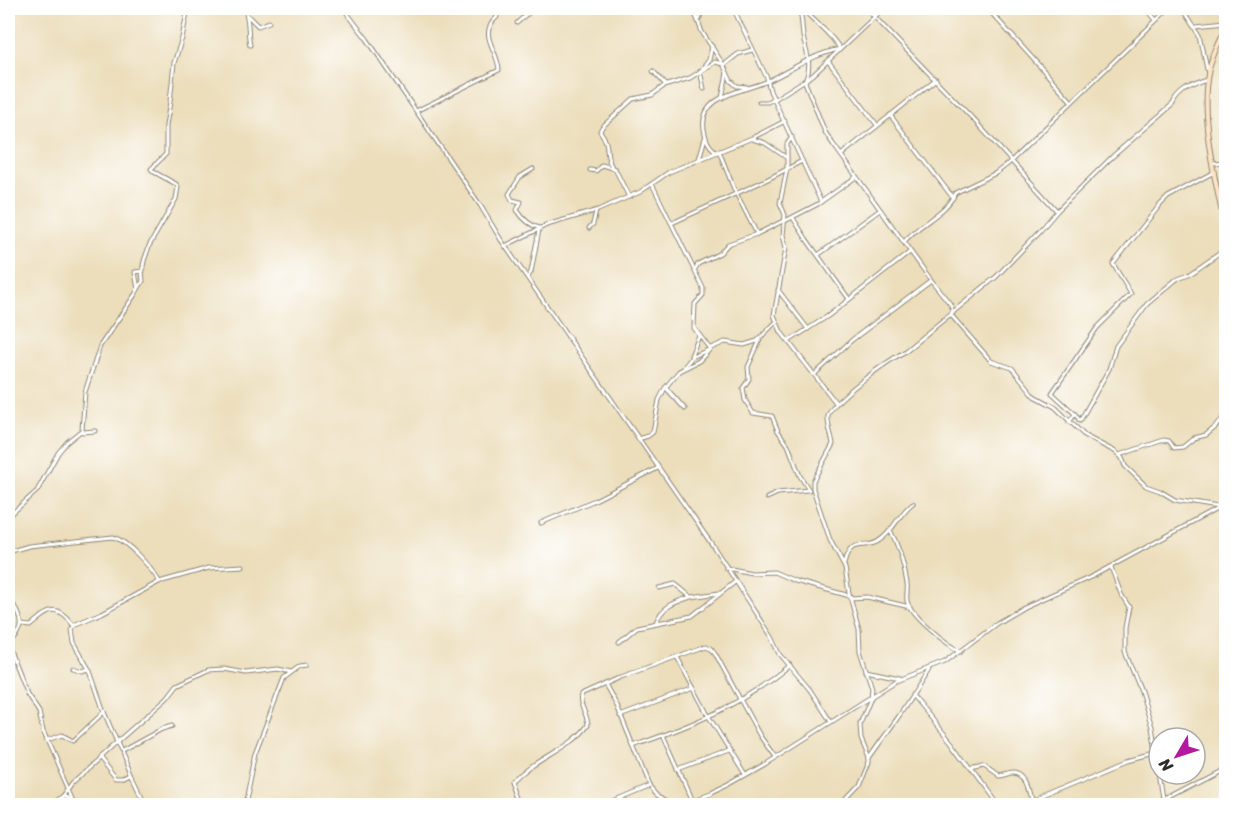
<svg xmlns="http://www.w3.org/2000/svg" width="1234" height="813" font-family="Sriracha,sans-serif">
  <rect width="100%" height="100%" fill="#fff"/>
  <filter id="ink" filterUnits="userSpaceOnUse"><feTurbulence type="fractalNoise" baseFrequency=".0167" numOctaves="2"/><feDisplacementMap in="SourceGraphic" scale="12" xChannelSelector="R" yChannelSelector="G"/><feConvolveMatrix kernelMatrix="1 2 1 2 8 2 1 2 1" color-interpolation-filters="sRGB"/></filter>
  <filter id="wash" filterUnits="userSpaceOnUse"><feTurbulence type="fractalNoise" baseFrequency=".008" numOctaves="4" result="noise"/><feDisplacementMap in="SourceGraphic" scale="24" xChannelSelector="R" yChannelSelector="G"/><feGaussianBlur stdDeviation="1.35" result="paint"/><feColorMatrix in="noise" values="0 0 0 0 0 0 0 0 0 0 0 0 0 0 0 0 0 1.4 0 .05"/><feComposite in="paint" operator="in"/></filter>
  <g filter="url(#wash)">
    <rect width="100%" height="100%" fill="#ecdebb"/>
  </g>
  <g filter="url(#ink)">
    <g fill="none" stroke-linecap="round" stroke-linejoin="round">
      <defs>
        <g id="street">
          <path d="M202,8H207"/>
          <path d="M244,8C250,20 247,32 250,45"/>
          <path d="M343,8L367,39L480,205L501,240L713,546L772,637L780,654L810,690L831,722"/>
          <path d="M516,8L528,14"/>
          <path d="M693,8L702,32L723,64L731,81L737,86L747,87"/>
          <path d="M733,8L767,78L770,91L821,202"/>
          <path d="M799,8C802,16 802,26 803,36C806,53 813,64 805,82L825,132L833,144L931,280L951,305L953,313"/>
          <path d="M866,8L973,119L1057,211"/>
          <path d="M987,8L1072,102"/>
          <path d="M1146,8L1156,20"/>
          <path d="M1183,8L1200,34L1208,74"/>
          <path d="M248,16L258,26L269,22"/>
          <path d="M699,20L703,8"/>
          <path d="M517,23L533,8"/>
          <path d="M1196,25L1226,22"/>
          <path d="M1219,43L1226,41"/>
          <path d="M828,61L877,125"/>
          <path d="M724,65L738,54L752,50"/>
          <path d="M702,69L709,60L712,46"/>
          <path d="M653,71L666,85"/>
          <path d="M700,71L704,89"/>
          <path d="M722,98L727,73"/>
          <path d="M775,99L813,75L884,8"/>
          <path d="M759,102H768L774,98"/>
          <path d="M416,111L499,70C498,49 477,35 497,17L496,8"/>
          <path d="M890,115L953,198"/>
          <path d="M792,137L787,144V169L780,203L785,215L783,235L786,248L774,315L781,332L836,403"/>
          <path d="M752,139L765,143L787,158"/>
          <path d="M719,151L734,189L757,234"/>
          <path d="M717,152C708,146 706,140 704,129C699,94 744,92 768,81C792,70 813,54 840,49C831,33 814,22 802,8"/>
          <path d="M841,155L936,79"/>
          <path d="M699,159L705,138"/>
          <path d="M1212,163L1226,162"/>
          <path d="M612,167C603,153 612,147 600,131L602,127L633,99L652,95L664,86L690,78L715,62L723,64"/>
          <path d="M533,169L520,177L509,194L512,200L521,202L517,210C523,219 530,226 540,228"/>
          <path d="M590,170L596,171L602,165L615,169L629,197"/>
          <path d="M652,184L703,288V295L695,304L694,328L710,349"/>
          <path d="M793,218L807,240L849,299"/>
          <path d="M785,221L818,204L856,177"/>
          <path d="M672,223L768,179L802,161"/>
          <path d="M589,228L593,224L596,211"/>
          <path d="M904,242C918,224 947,213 955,193L996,173L1009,163L1169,8"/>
          <path d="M505,246L547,225L598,210L640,192L669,172L752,138L785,121"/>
          <path d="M818,255L880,210"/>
          <path d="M695,269L698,264L720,253L728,244L757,234L785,220"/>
          <path d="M528,277L531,272L539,230"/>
          <path d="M138,289L143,281L142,271"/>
          <path d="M778,290L808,329"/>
          <path d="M951,315L991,361L1012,368L1035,396L1055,407L1085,436L1116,452L1122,458L1125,466L1146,486L1160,491L1175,500L1218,507"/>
          <path d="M760,340L748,367L749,379L743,388L745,400L753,413L772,416L778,431L788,445L800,476L809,490"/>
          <path d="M789,341L828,316L910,252"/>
          <path d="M691,356L699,336"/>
          <path d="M684,367L692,357L708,350"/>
          <path d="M815,374L852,340L931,280"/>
          <path d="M666,388L685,409"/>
          <path d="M1075,414L1052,393L1097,328L1131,294L1113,264L1160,205L1168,197L1214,172"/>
          <path d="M1069,422L1075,414L1080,421L1109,369L1116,346L1147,304L1178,278L1189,274L1226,248"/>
          <path d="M82,432L95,431"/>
          <path d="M638,439L648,436L653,432L659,400L665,388L679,371L699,361L711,348L725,342L744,345L757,341L775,323"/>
          <path d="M1119,455L1164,440L1169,441L1174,448L1183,447L1194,438L1206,435L1218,425L1226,414"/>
          <path d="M767,498L778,493L808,490"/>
          <path d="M8,517L37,491L58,453L67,442L82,430L85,392L100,346L136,293L138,289L135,272L143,271C142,261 147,255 149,246L176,199L178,187L176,184L154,172L151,169L166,154V125L170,102L174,63L182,38L188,8"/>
          <path d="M541,523L595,500L658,468"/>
          <path d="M890,530C899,546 904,565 907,583C908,589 906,595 907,601C911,616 947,645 961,651"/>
          <path d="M8,552L29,546L113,537C129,542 150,567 159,581"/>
          <path d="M844,564C851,537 861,550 877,542C893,533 898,514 913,503"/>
          <path d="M1111,567L1121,594L1129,607L1125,628V652L1141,691L1152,727L1165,806"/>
          <path d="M726,568L752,573L774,572L795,581L850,596"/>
          <path d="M659,588L675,584L691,597L719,593"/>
          <path d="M8,597C15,606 26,621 19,632C17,637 13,640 10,644V651L27,694L39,712L43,731L76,806"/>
          <path d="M850,598L867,597L910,607"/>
          <path d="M656,623C661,607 675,602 691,597"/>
          <path d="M22,625L31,626C50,609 57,604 74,626"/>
          <path d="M619,642L637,627L692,616L735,582"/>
          <path d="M677,657L709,717L745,775"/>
          <path d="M73,668L82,671L89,669"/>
          <path d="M866,671L900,678"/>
          <path d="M605,684L617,706L649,785L656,793L676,805"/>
          <path d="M912,695L952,743L992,798L996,806"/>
          <path d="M620,716L694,688"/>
          <path d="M663,735L692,800"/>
          <path d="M47,740L62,735L73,741L104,712"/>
          <path d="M118,741L167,698L177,685L208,670L224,669L246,673L278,669L291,672"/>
          <path d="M633,746C691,726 742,705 790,665"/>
          <path d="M122,751L162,729L172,726"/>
          <path d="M869,758L899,716L929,670"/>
          <path d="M99,759L116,780H123L131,776"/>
          <path d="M971,769L984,766L998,776C1003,776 1008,773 1013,773C1027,773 1029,790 1031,800"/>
          <path d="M678,770L729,751"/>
          <path d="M63,796L73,782L118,741"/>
          <path d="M1165,800L1226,768"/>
          <path d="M49,806L63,796L71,797"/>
          <path d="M146,806L132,777L104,712L90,671L74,643L72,629L76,624L102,613L159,582L209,568L243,566"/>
          <path d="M244,806L255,753L284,678L300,666L307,665"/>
          <path d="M524,806L515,782C534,759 571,750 588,725C588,714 578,705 581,695L621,677L706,646L711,648L715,653L760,736L775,757"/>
          <path d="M599,806L649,785"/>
          <path d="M674,806L709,794L728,785L765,764L896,681L945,662L997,623L1024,607L1093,576L1226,504"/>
          <path d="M841,806L859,787L869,762V758L861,739L860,724L871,698L872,688L860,651L859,629L849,593L845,568L830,540L813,489V481L833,444C832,437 827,424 828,416C832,400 888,361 904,352L996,277L1040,231L1057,211L1113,156L1173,104C1177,92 1195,83 1207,80"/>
          <path d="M1018,806L1129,760L1155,753"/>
        </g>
        <path id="secondary" d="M1226,27C1219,42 1211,58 1208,74C1199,117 1217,189 1226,231"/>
      </defs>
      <use href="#street" stroke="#8c8473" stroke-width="5"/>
      <use href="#secondary" stroke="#8c8473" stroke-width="6"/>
      <use href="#street" stroke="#fff" stroke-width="3"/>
      <use href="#secondary" stroke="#fee4c6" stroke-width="4"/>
    </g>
  </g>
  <rect width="1234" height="813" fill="none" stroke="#fff" stroke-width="30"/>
  <g transform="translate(1177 756) rotate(231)"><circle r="28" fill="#ffffff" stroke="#aaaaaa" stroke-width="1.5"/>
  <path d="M0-4.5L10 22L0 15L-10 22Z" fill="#b5179e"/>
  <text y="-9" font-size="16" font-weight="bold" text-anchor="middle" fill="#2b2b2b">N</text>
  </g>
</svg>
